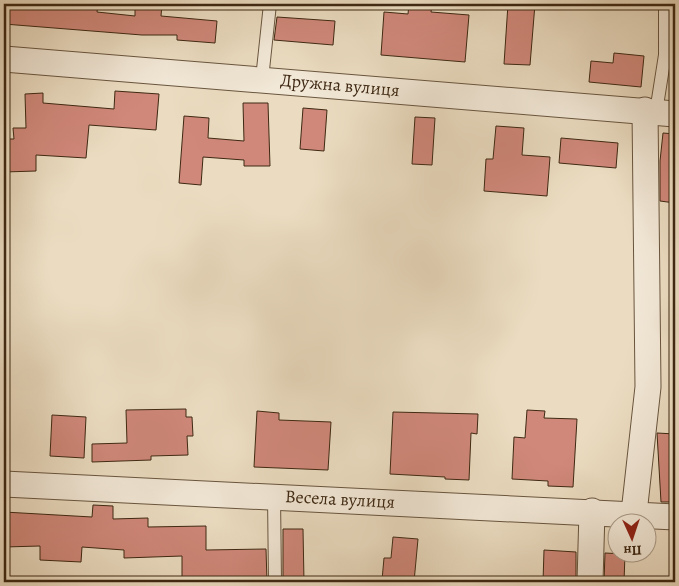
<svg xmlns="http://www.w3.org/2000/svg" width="679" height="586" font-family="Alegreya,serif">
  <rect width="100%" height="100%" fill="#ebdcc1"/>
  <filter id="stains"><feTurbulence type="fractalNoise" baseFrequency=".004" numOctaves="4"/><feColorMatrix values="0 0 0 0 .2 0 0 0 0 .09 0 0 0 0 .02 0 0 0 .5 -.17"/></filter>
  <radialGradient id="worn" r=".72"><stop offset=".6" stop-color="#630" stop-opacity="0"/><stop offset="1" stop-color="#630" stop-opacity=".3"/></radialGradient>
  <g fill="#d0887a" stroke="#3e2813">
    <path d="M4,4L63,7V4H98L97,12L135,16V4H162L161,16L217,21L215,43L177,40V35H142L4,24Z"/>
    <path d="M409,4H432L431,12L469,15L465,62L381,55L384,12L408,14Z"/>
    <path d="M508,4H535L530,65L504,64Z"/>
    <path d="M277,17L335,21L333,45L274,40Z"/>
    <path d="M614,53L644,56L641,87L589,82L591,61L613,63Z"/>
    <path d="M115,91L159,94L156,130L89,125L86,158L36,155V171L4,172V139H14L13,128H26L25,94L43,93V103L114,109Z"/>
    <path d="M243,103H268L270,166H244V160L203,157L201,185L179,183L184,116L209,118L208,138L244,141Z"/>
    <path d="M303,108L327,110L324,151L300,149Z"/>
    <path d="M415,117L435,118L432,165L412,164Z"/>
    <path d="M496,126L524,128L522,155L550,157L547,196L484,191L486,159H493Z"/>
    <path d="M663,133L675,134V203L660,201V161Z"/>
    <path d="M561,138L618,143L616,168L559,163Z"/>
    <path d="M186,409V417H192L193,436H187L188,455L151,456V460L92,462V444L127,443L126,410Z"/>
    <path d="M527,410L545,411L544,418L577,419L573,487L548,486V481L512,479L514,437L525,438Z"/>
    <path d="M257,411L279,413V420L331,422L328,470L254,467Z"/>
    <path d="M393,412L478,414L477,434L471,433L469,480L445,479V477L390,474Z"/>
    <path d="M52,415L86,417L84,458L50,456Z"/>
    <path d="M657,433L675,434V502H661Z"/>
    <path d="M93,505L113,506V519L148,518V527L206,526V550L266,549L267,582H240V577L182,578V556L124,558V550L82,547L81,562L40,560V546L4,547V512L92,517Z"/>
    <path d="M283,529H303L304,582H283Z"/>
    <path d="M393,537L418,539L414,582L382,580L384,558H391Z"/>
    <path d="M544,550L576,552V582H543Z"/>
    <path d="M605,553L625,554L624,582H604Z"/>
  </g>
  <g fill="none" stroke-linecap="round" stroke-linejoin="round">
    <defs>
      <g id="lane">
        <path d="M262,79L270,4"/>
        <path d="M656,112L665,55V4"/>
        <path d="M274,496L275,582"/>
      </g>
      <g id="street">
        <path d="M4,59L675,114"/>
        <path d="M4,484L675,517"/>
        <path d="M634,513L648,387L645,110"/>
        <path d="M590,582L592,511"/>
      </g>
    </defs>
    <use href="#lane" stroke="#69553e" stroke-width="14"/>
    <use href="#street" stroke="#69553e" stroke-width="27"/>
    <use href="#lane" stroke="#f2e8d7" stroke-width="12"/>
    <use href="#street" stroke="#f2e8d7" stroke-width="25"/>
  </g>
  <g text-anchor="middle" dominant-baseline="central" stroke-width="4" stroke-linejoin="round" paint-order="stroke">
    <g font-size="18" fill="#3e2813" stroke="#f2e8d7">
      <text transform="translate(340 85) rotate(5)">Дружна вулиця</text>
      <text transform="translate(340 499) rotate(3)">Весела вулиця</text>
    </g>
  </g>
  <rect width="679" height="586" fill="none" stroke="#ebdcc1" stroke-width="20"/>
  <rect x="5" y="5" width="669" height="576" fill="none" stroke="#3e2813" stroke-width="2.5"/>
  <rect x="10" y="10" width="659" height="566" fill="none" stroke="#3e2813"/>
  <g transform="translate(632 538) rotate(177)"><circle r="24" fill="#f2e8d7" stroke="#aa9b89"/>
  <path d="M0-4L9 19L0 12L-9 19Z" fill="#8f2418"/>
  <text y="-8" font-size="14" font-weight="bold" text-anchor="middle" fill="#3e2813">Пн</text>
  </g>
  <rect width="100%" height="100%" filter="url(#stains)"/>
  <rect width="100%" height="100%" fill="url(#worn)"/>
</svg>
